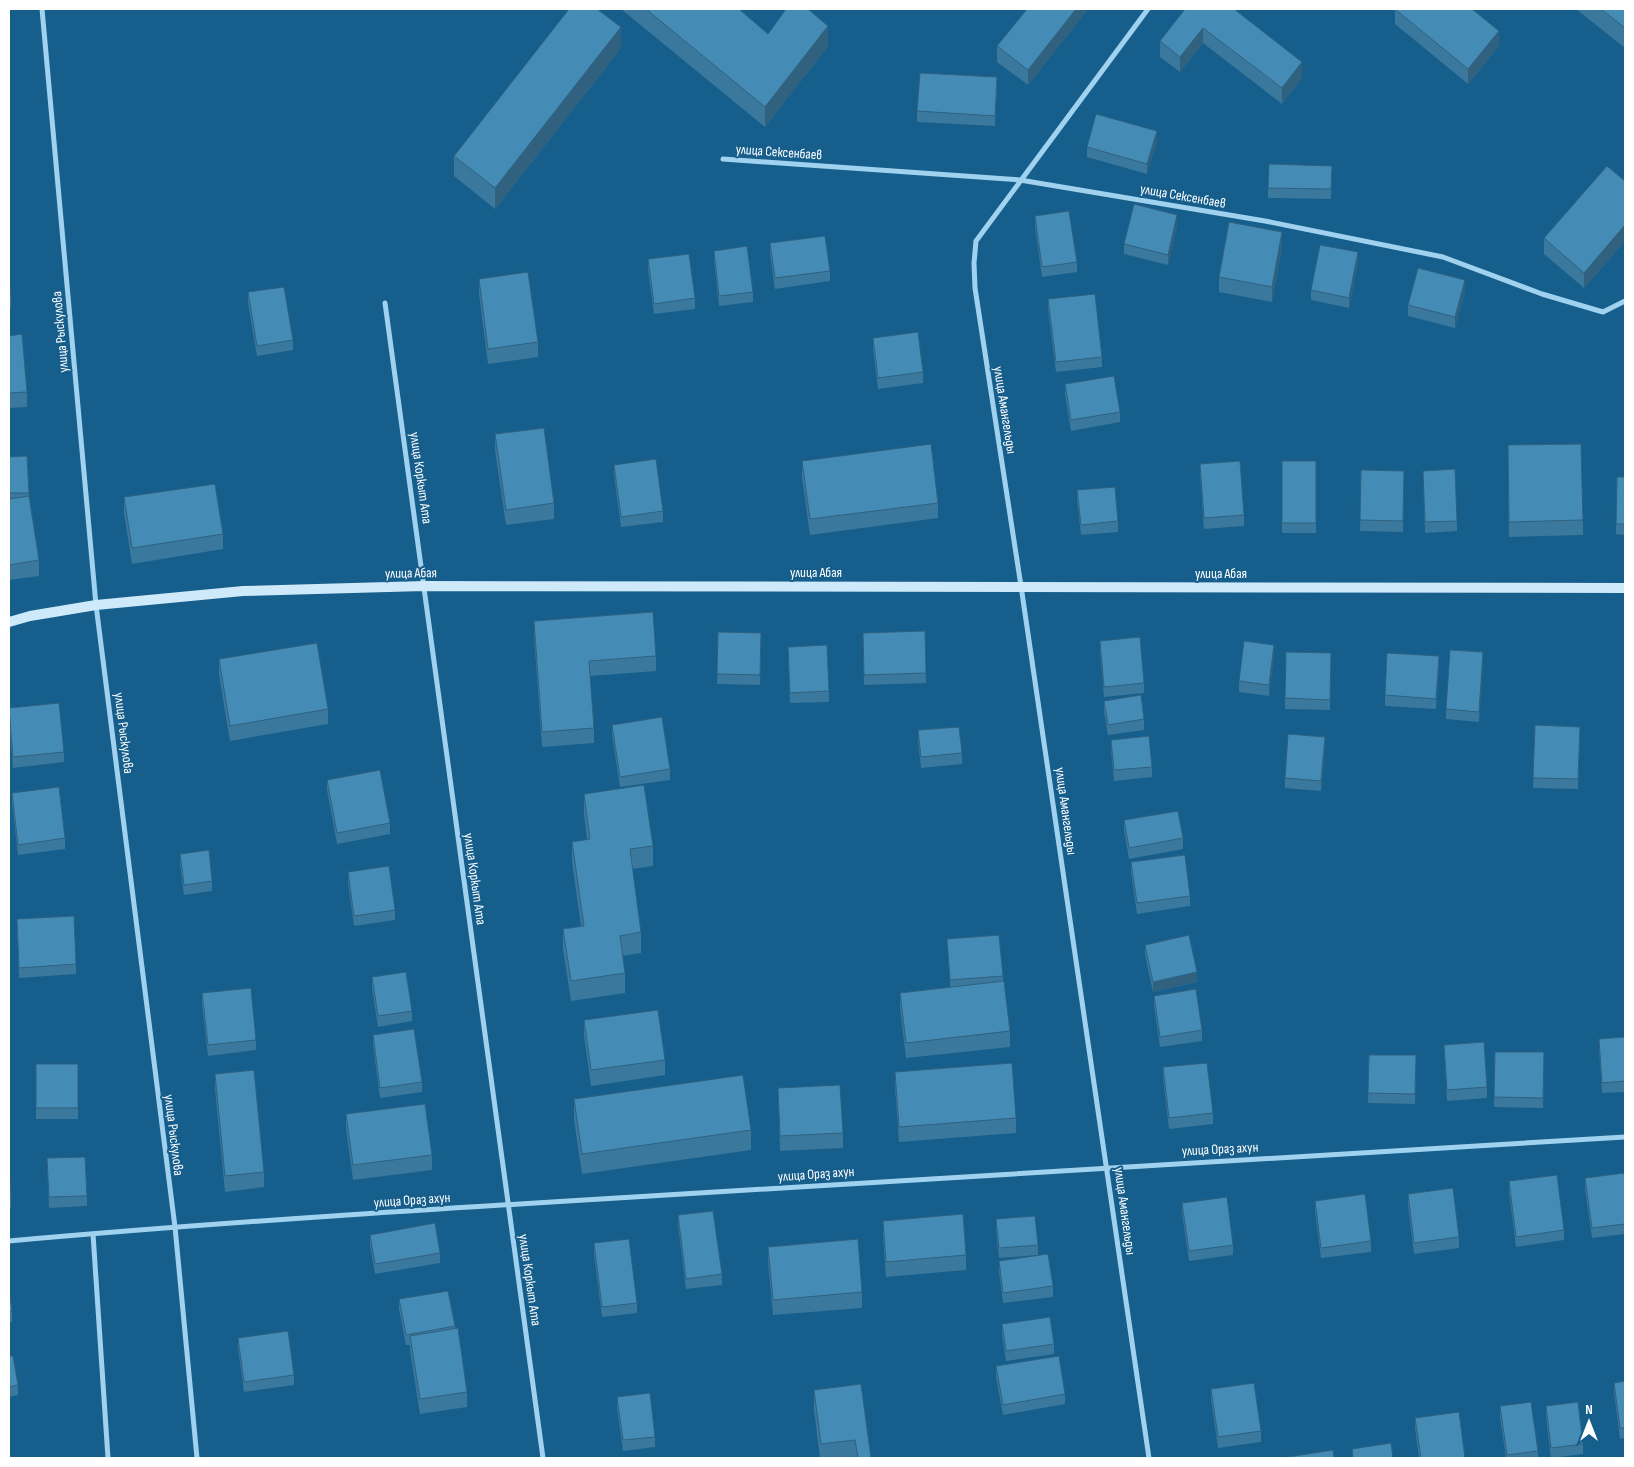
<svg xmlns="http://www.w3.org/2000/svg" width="1634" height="1467" font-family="'Sofia Sans Condensed',sans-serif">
  <rect width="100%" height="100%" fill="#165e8b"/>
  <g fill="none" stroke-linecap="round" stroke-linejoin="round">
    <g stroke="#a0d2ef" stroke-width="5">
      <path d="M42,9L96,605L175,1227L197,1458"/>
      <path d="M1148,9L976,241L974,263L975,288L1021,586L1149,1458"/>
      <path d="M723,159L1020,180L1265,221L1443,257L1542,294L1603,312L1625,301"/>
      <path d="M385,303L543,1458"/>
      <path d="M93,1234L108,1458"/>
      <path d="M9,1241C222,1222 436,1209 650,1196C975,1175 1300,1155 1625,1137"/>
    </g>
    <path stroke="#cde9fa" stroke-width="10" d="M9,622L30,616L96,605L243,591L424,586L1625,588"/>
  </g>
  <g fill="#3a789d">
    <path d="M621,9H739L768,34L828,46L765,127Z"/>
    <path d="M1027,9H1088L1028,85L997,62V46Z"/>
    <path d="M1185,9L1302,77L1282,104L1203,43L1180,72L1160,57V41Z"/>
    <path d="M1395,9L1499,46L1468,84L1395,24Z"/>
    <path d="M1576,9H1625V48Z"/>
    <path d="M621,48L495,209L454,176V156Z"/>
    <path d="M997,88L995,126L917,122V111Z"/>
    <path d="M1157,141L1147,174L1087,157V147Z"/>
    <path d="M1332,166L1331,199L1268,198V188Z"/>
    <path d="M1625,181V241L1584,288L1544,254V238Z"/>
    <path d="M1035,216L1077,262V272L1042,277L1035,226Z"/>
    <path d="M1177,225L1168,265L1124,254V244Z"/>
    <path d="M770,243L830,271V281L775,289L770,254Z"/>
    <path d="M1282,247L1272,302L1219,292V277Z"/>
    <path d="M714,251L753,292V302L719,306L714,261Z"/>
    <path d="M648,259L695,298V309L654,314L648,270Z"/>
    <path d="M1358,262L1349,308L1311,300V290Z"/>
    <path d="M9,278L11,298V308L9,309Z"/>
    <path d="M479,279L538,342V357L488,364L479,294Z"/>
    <path d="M1465,291L1455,328L1408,316V305Z"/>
    <path d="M248,292L293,340V350L257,356L248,303Z"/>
    <path d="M1048,299L1102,357V367L1056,372L1048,309Z"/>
    <path d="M9,336L27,392V407L9,408Z"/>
    <path d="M873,338L923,372V383L878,389L873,349Z"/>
    <path d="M1065,384L1120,412V422L1071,431L1065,394Z"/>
    <path d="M495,434L554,503V519L506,525L495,450Z"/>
    <path d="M27,456L29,496L39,560V576L9,580V457Z"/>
    <path d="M802,461L938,503V518L810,535L802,477Z"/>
    <rect x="1282" y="461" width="34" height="72"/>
    <path d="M1508,461L1583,520V535L1509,537Z"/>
    <path d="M1200,464L1244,515V526L1204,529L1200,474Z"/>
    <path d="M614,465L663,511V522L621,527L614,475Z"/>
    <path d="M1361,470L1404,471L1403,532L1360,531Z"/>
    <path d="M1423,471L1457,521V531L1425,533Z"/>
    <path d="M1625,477V535L1616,534V524Z"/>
    <path d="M1077,490L1118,521V532L1081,535L1077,500Z"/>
    <path d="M124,497L223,534V549L132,564L124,513Z"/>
    <path d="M534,621L656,656V671L590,676L594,728V743L542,747L534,637Z"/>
    <path d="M925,631L926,683L864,685L863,633Z"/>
    <path d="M718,632L761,633L760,685L717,684Z"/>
    <path d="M1100,641L1144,683V693L1104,697L1100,651Z"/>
    <path d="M1331,653L1330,710L1285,709V698Z"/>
    <path d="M1274,655L1269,696L1239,692V681Z"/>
    <path d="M788,657L829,691V702L790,703Z"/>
    <path d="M219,659L328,709V724L230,741L219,675Z"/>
    <path d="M1483,662L1479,722L1446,719V709Z"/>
    <path d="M1439,666L1436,709L1385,706V695Z"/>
    <path d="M1104,701L1144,719V730L1108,735L1104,712Z"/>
    <path d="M9,708L64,752V762L13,768L9,722Z"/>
    <path d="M612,725L670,769V780L620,787L612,735Z"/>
    <path d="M1535,725L1580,737L1578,789L1533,788Z"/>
    <path d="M918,730L962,753V764L921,768L918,741Z"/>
    <path d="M1111,740L1152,767V777L1114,781L1111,750Z"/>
    <path d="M1325,747L1321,791L1285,788V778Z"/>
    <path d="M327,780L390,823V834L337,844L327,790Z"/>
    <path d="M12,793L65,838V849L18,855L12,803Z"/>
    <path d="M584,794L653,846V866L632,869L641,932V953L622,956L625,973V993L571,1001L563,949V929L581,926L572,862V842L587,840L584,814Z"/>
    <path d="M1124,820L1183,838V849L1129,859L1124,830Z"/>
    <path d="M180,854L212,881V891L184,895L180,864Z"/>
    <path d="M1131,862L1190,896V906L1137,914L1131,872Z"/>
    <path d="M348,872L395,910V920L354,926L348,882Z"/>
    <path d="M17,919L76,964V974L19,978Z"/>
    <path d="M947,939L1003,976V981L1010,1031V1047L906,1058L900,1008V993L950,987Z"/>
    <path d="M1145,945L1197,982L1153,992L1145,955Z"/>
    <path d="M372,977L412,1011V1021L378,1027L372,988Z"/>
    <path d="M202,993L256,1040V1050L208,1056L202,1004Z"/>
    <path d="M1154,996L1202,1030V1041L1160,1047L1154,1006Z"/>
    <path d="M584,1020L665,1060V1075L591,1086L584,1036Z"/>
    <path d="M373,1035L422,1082V1092L380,1098L373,1045Z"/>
    <path d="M1625,1037V1092L1602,1093L1599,1049V1039Z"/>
    <path d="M1444,1045L1487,1087V1098L1447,1101Z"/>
    <path d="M1495,1052H1544L1543,1108L1494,1107Z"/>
    <path d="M1369,1055H1416L1415,1104L1368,1103Z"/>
    <rect x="36" y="1064" width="42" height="55"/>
    <path d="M1163,1067L1213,1113V1124L1169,1129L1163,1078Z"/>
    <path d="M895,1072L1016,1118V1133L899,1142L895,1087Z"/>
    <path d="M215,1074L264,1172V1187L225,1192L215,1089Z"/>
    <path d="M778,1088L843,1133V1148L780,1151Z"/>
    <path d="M574,1099L751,1130V1150L582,1174L574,1120Z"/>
    <path d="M346,1114L432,1155V1170L353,1180L346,1129Z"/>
    <path d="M47,1158L87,1196V1206L49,1208Z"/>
    <path d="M9,1162L11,1197V1208H9Z"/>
    <path d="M1585,1178L1625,1181V1234L1592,1238L1585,1189Z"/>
    <path d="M1509,1181L1564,1230V1240L1516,1247L1509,1192Z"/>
    <path d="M1408,1194L1459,1237V1248L1414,1254L1408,1205Z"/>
    <path d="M1315,1201L1371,1241V1252L1321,1258L1315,1211Z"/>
    <path d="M1182,1203L1233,1245V1255L1189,1261L1182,1213Z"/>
    <path d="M678,1215L722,1274V1285L686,1289L678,1225Z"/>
    <path d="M996,1219L1038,1245V1255L999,1258L996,1230Z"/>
    <path d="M883,1221L966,1255V1270L886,1277L883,1237Z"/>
    <path d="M370,1235L440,1253V1263L375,1274L370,1245Z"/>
    <path d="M594,1243L637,1303V1313L602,1317L594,1254Z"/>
    <path d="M768,1247L862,1292V1308L773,1315L768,1262Z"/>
    <path d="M999,1261L1053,1286V1297L1003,1303L999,1271Z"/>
    <path d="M9,1289L12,1311V1322H9Z"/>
    <path d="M399,1299L455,1326L467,1392V1407L420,1414L410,1351V1345H406L399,1309Z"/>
    <path d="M1002,1324L1054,1344V1354L1006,1361L1002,1335Z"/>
    <path d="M238,1338L294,1375V1385L244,1392L238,1348Z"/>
    <path d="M9,1356L18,1385V1395L9,1397Z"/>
    <path d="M996,1366L1065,1394V1404L1003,1415L996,1377Z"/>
    <path d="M1625,1381V1438L1620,1439L1614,1393V1383Z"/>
    <path d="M1211,1389L1261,1431V1442L1218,1448L1211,1399Z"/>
    <path d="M814,1390L871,1458H820L814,1410Z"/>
    <path d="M617,1397L655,1437V1447L623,1451L617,1407Z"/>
    <path d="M1500,1406L1538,1451V1458H1506L1500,1417Z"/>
    <path d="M1546,1406L1583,1444V1454L1551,1458L1546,1417Z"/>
    <path d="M1415,1418L1465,1458H1419L1415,1428Z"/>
  </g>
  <g fill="#30617f">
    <path d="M1076,9H1088L1028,85V70Z"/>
    <path d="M828,26V46L765,127V107Z"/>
    <path d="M621,27V48L495,209V188Z"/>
    <path d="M1203,28V43L1180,72V57Z"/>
    <path d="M1499,31V46L1468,84V69Z"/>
    <path d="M1302,62V77L1282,104V88Z"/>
    <path d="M997,77V88L995,126V116Z"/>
    <path d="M1157,131V141L1147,174V164Z"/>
    <path d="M1177,215V225L1168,265V255Z"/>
    <path d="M1625,225V241L1584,288V273Z"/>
    <path d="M1282,232V247L1272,302V287Z"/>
    <path d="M1358,252V262L1349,308V298Z"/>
    <path d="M1465,280V291L1455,328V317Z"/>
    <path d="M1274,645V655L1269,696V685Z"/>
    <path d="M1483,652V662L1479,722V712Z"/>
    <path d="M1439,656V666L1436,709V699Z"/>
    <path d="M1325,737V747L1321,791V781Z"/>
    <path d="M1197,972V982L1153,992V982Z"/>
  </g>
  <g fill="#448bb6" stroke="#30617f">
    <path d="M569,9H597L621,27L495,188L454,156Z"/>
    <path d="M646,9H739L768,34L786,9H808L828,26L765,107Z"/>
    <path d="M1027,9H1076L1028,70L997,46Z"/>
    <path d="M1185,9H1234L1302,62L1282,88L1203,28L1180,57L1160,41Z"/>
    <path d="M1395,9H1472L1499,31L1468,69Z"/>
    <path d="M1601,9H1625V28Z"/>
    <path d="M920,73L997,77L995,116L917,111Z"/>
    <path d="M1096,114L1157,131L1147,164L1087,147Z"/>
    <path d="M1269,164L1332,166L1331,189L1268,188Z"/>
    <path d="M1607,166L1625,181V225L1584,273L1544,238Z"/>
    <path d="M1134,204L1177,215L1168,255L1124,244Z"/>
    <path d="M1069,211L1077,262L1042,267L1035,216Z"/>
    <path d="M1229,222L1282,232L1272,287L1219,277Z"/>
    <path d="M825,236L830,271L775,278L770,243Z"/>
    <path d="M1320,245L1358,252L1349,298L1311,290Z"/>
    <path d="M747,246L753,292L719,296L714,251Z"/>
    <path d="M689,254L695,298L654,304L648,259Z"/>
    <path d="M1418,268L1465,280L1455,317L1408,305Z"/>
    <path d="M528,272L538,342L488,349L479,279Z"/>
    <path d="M9,278L11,298H9Z"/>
    <path d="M284,287L293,340L257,346L248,292Z"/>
    <path d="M1095,294L1102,357L1056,362L1048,299Z"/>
    <path d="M918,332L923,372L878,378L873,338Z"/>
    <path d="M22,334L27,392L9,393V336Z"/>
    <path d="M1114,376L1120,412L1071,420L1065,384Z"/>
    <path d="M544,428L554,503L506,510L495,434Z"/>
    <path d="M931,444L938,503L810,519L802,461Z"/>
    <path d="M1581,444L1583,520L1509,522L1508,445Z"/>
    <path d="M27,456L29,493H9V457Z"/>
    <path d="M656,459L663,511L621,517L614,465Z"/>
    <path d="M1240,461L1244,515L1204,518L1200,464Z"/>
    <rect x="1282" y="461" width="34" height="62"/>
    <path d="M1455,469L1457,521L1425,522L1423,471Z"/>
    <path d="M1361,470L1404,471L1403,521L1360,520Z"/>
    <path d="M1617,477H1625V524H1616Z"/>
    <path d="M215,484L223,534L132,548L124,497Z"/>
    <path d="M1115,487L1118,521L1081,525L1077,490Z"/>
    <path d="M29,496L39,560L9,565V499Z"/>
    <path d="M653,612L656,656L589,661L594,728L542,732L534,621Z"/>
    <path d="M925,631L926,673L864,675L863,633Z"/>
    <path d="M718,632L761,633L760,675L717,674Z"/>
    <path d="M1140,637L1144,683L1104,687L1100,641Z"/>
    <path d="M1244,641L1274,645L1269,685L1239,681Z"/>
    <path d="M317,643L328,709L230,726L219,659Z"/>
    <path d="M827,645L829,691L790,693L788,647Z"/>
    <path d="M1450,650L1483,652L1479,712L1446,709Z"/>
    <path d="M1286,652L1331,653L1330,700L1285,698Z"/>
    <path d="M1387,653L1439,656L1436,699L1385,695Z"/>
    <path d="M1141,695L1144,719L1108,725L1104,701Z"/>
    <path d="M59,703L64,752L13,757L9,708Z"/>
    <path d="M662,717L670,769L620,777L612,725Z"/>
    <path d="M1535,725L1580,727L1578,779L1533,778Z"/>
    <path d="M959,727L962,753L921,757L918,730Z"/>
    <path d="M1288,734L1325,737L1321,781L1285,778Z"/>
    <path d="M1149,736L1152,767L1114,770L1111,740Z"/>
    <path d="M380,770L390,823L337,833L327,780Z"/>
    <path d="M644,785L653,846L630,849L641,932L620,936L625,973L571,981L563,929L584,926L572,842L590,839L584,794Z"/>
    <path d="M59,787L65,838L18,845L12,793Z"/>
    <path d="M1178,811L1183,838L1129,848L1124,820Z"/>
    <path d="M209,850L212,881L184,885L180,854Z"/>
    <path d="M1185,855L1190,896L1137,903L1131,862Z"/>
    <path d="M389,866L395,910L354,916L348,872Z"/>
    <path d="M74,916L76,964L19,968L17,919Z"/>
    <path d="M999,935L1003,976L950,980L947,939Z"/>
    <path d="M1189,935L1197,972L1153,982L1145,945Z"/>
    <path d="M406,972L412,1011L378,1016L372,977Z"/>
    <path d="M1004,981L1010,1031L906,1043L900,993Z"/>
    <path d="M251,988L256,1040L208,1045L202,993Z"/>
    <path d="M1196,989L1202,1030L1160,1037L1154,996Z"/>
    <path d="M658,1010L665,1060L591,1070L584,1020Z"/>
    <path d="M414,1029L422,1082L380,1088L373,1035Z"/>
    <path d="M1625,1037V1081L1602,1083L1599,1039Z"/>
    <path d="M1484,1042L1487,1087L1447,1090L1444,1045Z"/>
    <path d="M1495,1052H1544L1543,1098L1494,1097Z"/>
    <path d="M1369,1055H1416L1415,1094L1368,1093Z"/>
    <path d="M1012,1063L1016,1118L899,1127L895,1072Z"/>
    <path d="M1207,1063L1213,1113L1169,1118L1163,1067Z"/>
    <rect x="36" y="1064" width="42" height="44"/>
    <path d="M254,1070L264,1172L225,1176L215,1074Z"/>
    <path d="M743,1075L751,1130L582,1154L574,1099Z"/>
    <path d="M840,1085L843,1133L780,1136L778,1088Z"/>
    <path d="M425,1104L432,1155L353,1165L346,1114Z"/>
    <path d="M85,1157L87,1196L49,1197L47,1158Z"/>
    <path d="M9,1162L11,1197L9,1198Z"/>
    <path d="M1624,1173L1625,1181V1224L1592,1228L1585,1178Z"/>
    <path d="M1557,1175L1564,1230L1516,1237L1509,1181Z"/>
    <path d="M1453,1188L1459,1237L1414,1243L1408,1194Z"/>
    <path d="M1365,1194L1371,1241L1321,1248L1315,1201Z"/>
    <path d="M1227,1197L1233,1245L1189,1251L1182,1203Z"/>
    <path d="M713,1211L722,1274L686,1279L678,1215Z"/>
    <path d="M963,1214L966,1255L886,1262L883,1221Z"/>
    <path d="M1035,1216L1038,1245L999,1248L996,1219Z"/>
    <path d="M435,1223L440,1253L375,1264L370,1235Z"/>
    <path d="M629,1239L637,1303L602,1307L594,1243Z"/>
    <path d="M858,1239L862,1292L773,1300L768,1247Z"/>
    <path d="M1048,1254L1053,1286L1003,1293L999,1261Z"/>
    <path d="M9,1289L12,1311L9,1312Z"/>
    <path d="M448,1291L455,1326L406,1335L399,1299Z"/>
    <path d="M1050,1317L1054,1344L1006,1351L1002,1324Z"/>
    <path d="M458,1328L467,1392L420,1399L410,1336Z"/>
    <path d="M288,1331L294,1375L244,1382L238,1338Z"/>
    <path d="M9,1356H13L18,1385L9,1387Z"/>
    <path d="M1059,1356L1065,1394L1003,1405L996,1366Z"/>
    <path d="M1625,1381V1428H1620L1614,1383Z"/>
    <path d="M1254,1383L1261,1431L1218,1437L1211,1389Z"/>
    <path d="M861,1384L871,1458H858L855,1440L821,1444L814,1390Z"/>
    <path d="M650,1393L655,1437L623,1440L617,1397Z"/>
    <path d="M1531,1402L1538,1451L1507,1455L1500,1406Z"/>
    <path d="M1578,1402L1583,1444L1551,1448L1546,1406Z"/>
    <path d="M1459,1412L1465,1458H1421L1415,1418Z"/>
    <path d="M1391,1443L1393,1458H1353L1352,1449Z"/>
    <path d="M1333,1450L1334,1458H1288V1457Z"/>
  </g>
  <g text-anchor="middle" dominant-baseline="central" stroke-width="4" stroke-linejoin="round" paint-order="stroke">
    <g font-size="14" fill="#fff" stroke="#165e8b">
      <text transform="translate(779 152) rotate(4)">улица Сексенбаев</text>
      <text transform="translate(1183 196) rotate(10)">улица Сексенбаев</text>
      <text transform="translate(60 332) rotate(-95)">улица Рыскулова</text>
      <text transform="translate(1005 410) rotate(81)">улица Амангельды</text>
      <text transform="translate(421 478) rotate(82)">улица Коркыт Ата</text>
      <text x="816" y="572">улица Абая</text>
      <text transform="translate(411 573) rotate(-1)">улица Абая</text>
      <text x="1221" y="573">улица Абая</text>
      <text transform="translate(124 733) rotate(83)">улица Рыскулова</text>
      <text transform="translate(1066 811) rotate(82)">улица Амангельды</text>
      <text transform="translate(475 879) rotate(82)">улица Коркыт Ата</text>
      <text transform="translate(174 1135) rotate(83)">улица Рыскулова</text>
      <text transform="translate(1220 1149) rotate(-3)">улица Ораз ахун</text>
      <text transform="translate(816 1174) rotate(-4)">улица Ораз ахун</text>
      <text transform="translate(412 1200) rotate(-4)">улица Ораз ахун</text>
      <text transform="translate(1125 1211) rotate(82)">улица Амангельды</text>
      <text transform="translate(530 1280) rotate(82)">улица Коркыт Ата</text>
    </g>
  </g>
  <rect width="1634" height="1467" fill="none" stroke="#ffffff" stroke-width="20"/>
  <g transform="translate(1589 1422)" stroke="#165e8b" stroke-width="4" paint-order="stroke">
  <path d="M0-4L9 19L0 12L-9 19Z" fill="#ffffff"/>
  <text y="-8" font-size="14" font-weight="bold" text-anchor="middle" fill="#ffffff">N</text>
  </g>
</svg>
